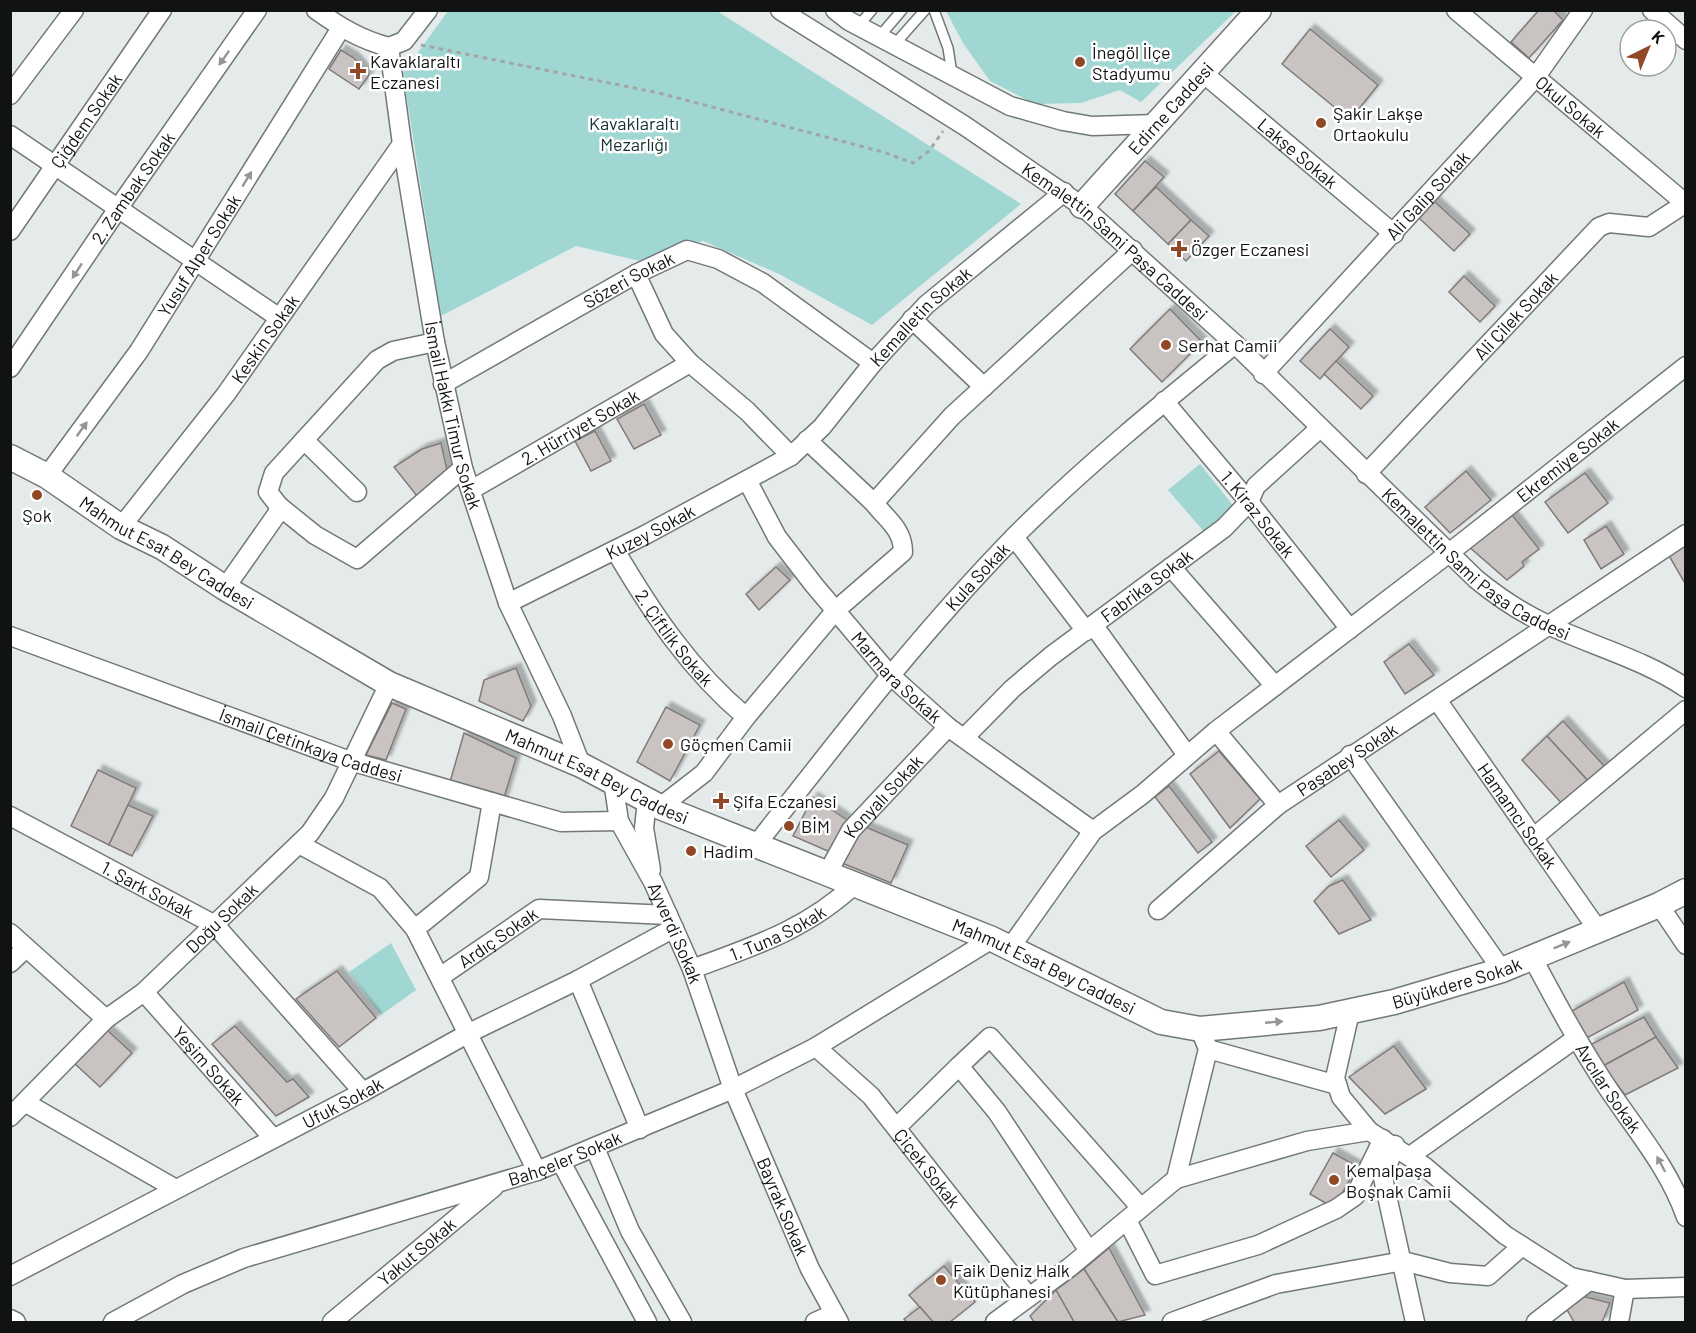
<svg xmlns="http://www.w3.org/2000/svg" width="1696" height="1333" font-family="Barlow,sans-serif">
  <defs>
    <filter id="shadow"><feDropShadow dx="5" dy="-5" stdDeviation="1.5" flood-color="#0004"/></filter>
  </defs>
  <rect width="100%" height="100%" fill="#e4ebea"/>
  <g fill="#a1d7d3">
    <path d="M448,11H717L1021,204L872,325L779,274L703,241L640,261L576,246L441,316L403,73Z"/>
    <path d="M946,11H1236L1141,102L1120,90L1081,103L1035,104L990,81L963,43Z"/>
    <path d="M1200,464L1235,508L1206,534L1168,490Z"/>
    <path d="M391,943L416,990L381,1015L349,972Z"/>
  </g>
  <g fill="#c9c3c1" stroke="#807a78" stroke-width="1.5" filter="url(#shadow)">
    <path d="M1539,10H1553L1563,20L1529,58L1511,42Z"/>
    <path d="M1310,29L1378,85L1350,120L1282,64Z"/>
    <path d="M341,50L354,58L369,75L359,89L329,69Z"/>
    <path d="M1145,161L1164,177L1133,211L1115,194Z"/>
    <path d="M1156,187L1191,220L1168,244L1133,211Z"/>
    <path d="M1434,201L1470,234L1454,251L1419,218Z"/>
    <path d="M1191,220L1209,236L1186,261L1168,244Z"/>
    <path d="M1464,276L1495,306L1480,322L1449,292Z"/>
    <path d="M1170,309L1202,342L1162,382L1130,349Z"/>
    <path d="M1330,329L1349,347L1320,379L1300,361Z"/>
    <path d="M1336,361L1373,396L1361,409L1324,374Z"/>
    <path d="M644,404L661,435L634,449L617,419Z"/>
    <path d="M595,431L611,461L591,471L575,441Z"/>
    <path d="M441,443L447,470L417,496L394,467L422,449Z"/>
    <path d="M1466,471L1491,500L1450,533L1425,507Z"/>
    <path d="M1585,473L1608,503L1568,533L1545,502Z"/>
    <path d="M1509,511L1539,549L1522,562L1524,566L1507,580L1467,545Z"/>
    <path d="M1606,526L1624,554L1601,569L1584,540Z"/>
    <path d="M1686,545V585L1668,554Z"/>
    <path d="M776,567L790,580L759,610L746,594Z"/>
    <path d="M1409,644L1434,675L1405,694L1384,662Z"/>
    <path d="M516,668L531,706L523,721L479,701L484,680Z"/>
    <path d="M392,703L406,709L386,760L366,755Z"/>
    <path d="M666,707L700,725L670,781L637,762Z"/>
    <path d="M1563,721L1606,768L1590,783L1547,736Z"/>
    <path d="M464,733L516,758L503,801L450,782Z"/>
    <path d="M1547,736L1590,783L1565,807L1522,760Z"/>
    <path d="M1219,751L1260,799L1230,828L1190,774Z"/>
    <path d="M98,770L136,788L109,845L71,826Z"/>
    <path d="M1169,786L1212,842L1198,853L1155,797Z"/>
    <path d="M813,797L847,820L830,852L793,836Z"/>
    <path d="M128,805L153,816L132,856L109,845Z"/>
    <path d="M1339,820L1364,850L1331,877L1306,846Z"/>
    <path d="M861,825L908,845L891,883L842,863Z"/>
    <path d="M1343,880L1371,920L1339,934L1314,901L1329,886Z"/>
    <path d="M337,971L376,1018L339,1047L296,999Z"/>
    <path d="M1624,982L1638,1010L1585,1039L1570,1012Z"/>
    <path d="M1644,1017L1656,1037L1603,1066L1590,1045Z"/>
    <path d="M235,1026L287,1082L293,1079L309,1097L276,1116L212,1044Z"/>
    <path d="M106,1029L132,1053L100,1087L74,1063Z"/>
    <path d="M1656,1037L1678,1068L1625,1095L1603,1066Z"/>
    <path d="M1394,1046L1426,1089L1385,1114L1349,1077Z"/>
    <path d="M1333,1153L1357,1166L1334,1208L1310,1194Z"/>
    <path d="M1109,1248L1145,1315L1118,1322L1084,1269Z"/>
    <path d="M944,1266L975,1302L950,1322H933L909,1295Z"/>
    <path d="M1084,1269L1118,1322H1074L1056,1290Z"/>
    <path d="M1056,1290L1074,1322H1034L1030,1316Z"/>
    <path d="M1582,1296L1610,1303L1602,1322H1574L1565,1306Z"/>
    <path d="M920,1307L933,1322H907L904,1319Z"/>
  </g>
  <g fill="none" stroke-linecap="round" stroke-linejoin="round">
    <defs>
      <g id="service">
        <path d="M934,10L948,48L952,74"/>
        <path d="M858,26L872,10"/>
        <path d="M879,37L902,10"/>
        <path d="M894,45L925,10"/>
      </g>
      <g id="minor">
        <path d="M316,10C340,27 361,40 389,47"/>
        <path id="s1" d="M780,10L965,126L1082,206L1235,344L1476,579C1498,597 1520,612 1546,624C1592,646 1643,659 1686,688"/>
        <path d="M835,10L849,21L1010,106L1063,121L1092,126L1157,124"/>
        <path id="s2" d="M1456,10L1685,203"/>
        <path d="M1652,10L1686,40"/>
        <path id="s3" d="M389,47L402,144L435,342L463,468L508,603L562,716L581,765"/>
        <path d="M389,47L404,41L428,10"/>
        <path id="s4" d="M1203,73L1394,234"/>
        <path d="M10,95L74,10"/>
        <path d="M10,135L278,317"/>
        <path id="s5" d="M10,231L162,10"/>
        <path d="M636,274L664,334L690,363L747,411L791,456"/>
        <path d="M912,319L984,387"/>
        <path id="s6" d="M10,368L117,210L257,10"/>
        <path id="s7" d="M1263,374L1535,78L1583,10"/>
        <path id="s8" d="M443,384L636,274L687,250L718,259L763,283L873,363"/>
        <path id="s9" d="M1164,401L1249,502L1350,629"/>
        <path d="M304,440L357,492"/>
        <path d="M807,440L874,503"/>
        <path id="s10" d="M1366,474L1599,227L1609,223L1649,227L1686,203"/>
        <path id="s11" d="M47,476L139,351L341,28"/>
        <path id="s12" d="M747,480L777,537L814,585L890,675L948,727L1093,831"/>
        <path id="s13" d="M471,490L690,363"/>
        <path d="M279,506L315,535L357,559L463,468"/>
        <path id="s14" d="M121,527L226,394L402,144"/>
        <path d="M1014,537L1086,631"/>
        <path id="s15" d="M615,550C652,613 690,670 746,717"/>
        <path d="M1171,567L1275,686"/>
        <path d="M225,588L277,514L279,506L268,492L274,473L377,360L393,351L435,342"/>
        <path id="s16" d="M508,603L645,535L791,456L822,427L873,363L926,305L1064,192"/>
        <path d="M1094,626L1187,755"/>
        <path id="s17" d="M10,636L350,761L561,822L619,821"/>
        <path id="s18" d="M1437,700L1598,930"/>
        <path d="M1216,731L1278,805"/>
        <path id="s19" d="M965,737L1012,689L1051,656L1224,528L1249,502L1256,486L1320,428"/>
        <path d="M1350,755L1502,970"/>
        <path id="s20" d="M613,781L619,821L653,882L668,915L692,969L733,1089L810,1269L839,1322"/>
        <path d="M647,801L644,828L651,870"/>
        <path d="M660,807L704,773L746,717L836,610L903,552C903,529 887,520 874,503L952,416L1133,250"/>
        <path id="s21" d="M10,816L215,925L363,1092"/>
        <path d="M1533,838L1686,710"/>
        <path d="M299,844L380,888L415,929L537,1171"/>
        <path id="s22" d="M756,845C839,739 921,632 1016,535C1084,467 1160,405 1235,344"/>
        <path id="s23" d="M828,872L851,830L948,727"/>
        <path d="M1659,905L1686,945"/>
        <path id="s24" d="M1158,910L1278,805L1686,534"/>
        <path d="M415,929L479,877L492,802"/>
        <path d="M10,933L106,1019"/>
        <path id="s25" d="M1010,948L1093,831L1143,794L1216,731L1449,553L1686,366"/>
        <path id="s26" d="M1532,957C1555,1000 1578,1043 1605,1084C1634,1128 1668,1166 1686,1217"/>
        <path d="M10,963L26,948"/>
        <path id="s27" d="M692,969C752,947 808,929 855,884"/>
        <path id="s28" d="M440,977L539,909L668,915"/>
        <path d="M578,980L640,1129"/>
        <path id="s29" d="M144,992L273,1138"/>
        <path d="M1350,1012L1335,1078L1341,1097L1369,1131"/>
        <path id="s30" d="M816,1047L871,1096L1029,1297"/>
        <path d="M1208,1049L1337,1085"/>
        <path d="M959,1066L990,1037L1141,1208"/>
        <path d="M26,1103L176,1189"/>
        <path id="s31" d="M10,1117L106,1019L144,992L310,833L334,798L389,684"/>
        <path d="M897,1127L959,1066L997,1112L1089,1251"/>
        <path d="M1395,1145L1383,1178L1415,1322"/>
        <path d="M595,1148L630,1231L682,1322"/>
        <path d="M1410,1156L1575,1039"/>
        <path d="M561,1162L647,1322"/>
        <path d="M1176,1179L1307,1141L1369,1131L1424,1166L1505,1235L1571,1277L1625,1289L1686,1287"/>
        <path d="M1127,1220L1155,1275L1258,1245L1336,1209L1355,1196L1383,1139"/>
        <path id="s32" d="M10,1276L363,1092L467,1034L578,980L674,928"/>
        <path d="M10,1319L16,1322"/>
        <path id="s33" d="M113,1322L183,1284L244,1258L537,1171L733,1089L816,1047L992,939"/>
        <path id="s34" d="M332,1322L494,1187"/>
        <path d="M815,1322L833,1314"/>
        <path d="M995,1322L1070,1267L1176,1179L1208,1049L1200,1029"/>
        <path d="M1172,1322L1276,1284L1403,1261L1450,1273L1488,1276L1522,1246"/>
        <path d="M1536,1322L1589,1281"/>
        <path d="M1619,1322L1625,1289"/>
      </g>
      <g id="tertiary">
        <path id="s35" d="M1082,206L1259,10"/>
        <path id="s36" d="M10,457L47,476L121,527L162,547L225,588L389,684L581,765L660,807L992,939L1161,1022L1200,1029L1319,1018L1394,1002L1502,970L1659,905L1686,891"/>
      </g>
    </defs>
    <use href="#service" stroke="#727878" stroke-width="12"/>
    <use href="#minor" stroke="#727878" stroke-width="21"/>
    <use href="#tertiary" stroke="#727878" stroke-width="27"/>
    <path stroke="#a1a6a5" stroke-width="3" stroke-dasharray="4.5 4.5" stroke-linecap="butt" d="M421,45L659,93L883,152L913,163L929,151L943,131"/>
    <use href="#service" stroke="#fff" stroke-width="9"/>
    <use href="#minor" stroke="#fff" stroke-width="18"/>
    <use href="#tertiary" stroke="#fff" stroke-width="24"/>
  </g>
  <defs><path id="oneway-solid" d="M-6-.8H1V-3.2L6.5 0L1 3.2V.8H-6Z" transform="scale(1.5)"/></defs>
  <g fill="#949595">
    <use href="#oneway-solid" transform="translate(224 58) rotate(125)"/>
    <use href="#oneway-solid" transform="translate(247 179) rotate(-59)"/>
    <use href="#oneway-solid" transform="translate(77 271) rotate(123)"/>
    <use href="#oneway-solid" transform="translate(82 429) rotate(-54)"/>
    <use href="#oneway-solid" transform="translate(1562 945) rotate(-22)"/>
    <use href="#oneway-solid" transform="translate(1274 1022) rotate(-5)"/>
    <use href="#oneway-solid" transform="translate(1661 1164) rotate(-118)"/>
  </g>
  <g fill="#904827" stroke="#fff" stroke-width="2">
    <circle cx="1080" cy="62" r="6"/>
    <path d="M355 62h6v6h6v6h-6v6h-6v-6h-6v-6h6z"/>
    <circle cx="1321" cy="123" r="6"/>
    <path d="M1176 240h6v6h6v6h-6v6h-6v-6h-6v-6h6z"/>
    <circle cx="1166" cy="345" r="6"/>
    <circle cx="37" cy="495" r="6"/>
    <circle cx="668" cy="744" r="6"/>
    <path d="M718 792h6v6h6v6h-6v6h-6v-6h-6v-6h6z"/>
    <circle cx="789" cy="826" r="6"/>
    <circle cx="691" cy="851" r="6"/>
    <circle cx="1334" cy="1180" r="6"/>
    <circle cx="941" cy="1280" r="6"/>
  </g>
  <g text-anchor="middle" dominant-baseline="central" stroke-width="5" stroke-linejoin="round" paint-order="stroke">
    <g font-size="18" fill="#111313" stroke="#fff" text-anchor="start">
      <text x="1092" y="52">İnegöl İlçe<tspan x="1092" dy="21">Stadyumu</tspan></text>
      <text x="370" y="61">Kavaklaraltı<tspan x="370" dy="21">Eczanesi</tspan></text>
      <text x="1333" y="113">Şakir Lakşe<tspan x="1333" dy="21">Ortaokulu</tspan></text>
      <text x="1191" y="249">Özger Eczanesi</text>
      <text x="1178" y="345">Serhat Camii</text>
      <text x="37" y="515" text-anchor="middle">Şok</text>
      <text x="680" y="744">Göçmen Camii</text>
      <text x="733" y="801">Şifa Eczanesi</text>
      <text x="801" y="826">BİM</text>
      <text x="703" y="851">Hadim</text>
      <text x="1346" y="1170">Kemalpaşa<tspan x="1346" dy="21">Boşnak Camii</tspan></text>
      <text x="953" y="1270">Faik Deniz Halk<tspan x="953" dy="21">Kütüphanesi</tspan></text>
    </g>
    <g font-size="18" fill="#111313" stroke="#fff">
      <text stroke="none"><textPath href="#s2" startOffset="150">Okul Sokak</textPath></text>
      <text stroke="none"><textPath href="#s35" startOffset="132">Edirne Caddesi</textPath></text>
      <text stroke="none"><textPath href="#s5" startOffset="134">Çiğdem Sokak</textPath></text>
      <text stroke="none"><textPath href="#s4" startOffset="124">Lakşe Sokak</textPath></text>
      <text stroke="none"><textPath href="#s6" startOffset="218">2. Zambak Sokak</textPath></text>
      <text stroke="none"><textPath href="#s7" startOffset="243">Ali Galip Sokak</textPath></text>
      <text stroke="none"><textPath href="#s1" startOffset="408">Kemalettin Sami Paşa Caddesi</textPath></text>
      <text stroke="none"><textPath href="#s11" startOffset="268">Yusuf Alper Sokak</textPath></text>
      <text stroke="none"><textPath href="#s8" startOffset="213">Sözeri Sokak</textPath></text>
      <text stroke="none"><textPath href="#s10" startOffset="218">Ali Çilek Sokak</textPath></text>
      <text stroke="none"><textPath href="#s16" startOffset="510">Kemalletin Sokak</textPath></text>
      <text stroke="none"><textPath href="#s14" startOffset="237">Keskin Sokak</textPath></text>
      <text stroke="none"><textPath href="#s3" startOffset="374">İsmail Hakkı Timur Sokak</textPath></text>
      <text stroke="none"><textPath href="#s13" startOffset="126">2. Hürriyet Sokak</textPath></text>
      <text stroke="none"><textPath href="#s25" startOffset="746">Ekremiye Sokak</textPath></text>
      <text stroke="none"><textPath href="#s9" startOffset="147">1. Kiraz Sokak</textPath></text>
      <text stroke="none"><textPath href="#s16" startOffset="159">Kuzey Sokak</textPath></text>
      <text stroke="none"><textPath href="#s36" startOffset="184">Mahmut Esat Bey Caddesi</textPath></text>
      <text stroke="none"><textPath href="#s1" startOffset="894">Kemalettin Sami Paşa Caddesi</textPath></text>
      <text stroke="none"><textPath href="#s22" startOffset="348">Kula Sokak</textPath></text>
      <text stroke="none"><textPath href="#s19" startOffset="237">Fabrika Sokak</textPath></text>
      <text stroke="none"><textPath href="#s15" startOffset="106">2. Çiftlik Sokak</textPath></text>
      <text stroke="none"><textPath href="#s12" startOffset="249">Marmara Sokak</textPath></text>
      <text stroke="none"><textPath href="#s17" startOffset="320">İsmail Çetinkaya Caddesi</textPath></text>
      <text stroke="none"><textPath href="#s24" startOffset="242">Paşabey Sokak</textPath></text>
      <text stroke="none"><textPath href="#s36" startOffset="670">Mahmut Esat Bey Caddesi</textPath></text>
      <text stroke="none"><textPath href="#s23" startOffset="94">Konyalı Sokak</textPath></text>
      <text stroke="none"><textPath href="#s18" startOffset="141">Hamamcı Sokak</textPath></text>
      <text stroke="none"><textPath href="#s21" startOffset="156">1. Şark Sokak</textPath></text>
      <text stroke="none"><textPath href="#s31" startOffset="291">Doğu Sokak</textPath></text>
      <text stroke="none"><textPath href="#s27" startOffset="93">1. Tuna Sokak</textPath></text>
      <text stroke="none"><textPath href="#s20" startOffset="166">Ayverdi Sokak</textPath></text>
      <text stroke="none"><textPath href="#s28" startOffset="70">Ardıç Sokak</textPath></text>
      <text stroke="none"><textPath href="#s36" startOffset="1156">Mahmut Esat Bey Caddesi</textPath></text>
      <text stroke="none"><textPath href="#s36" startOffset="1587">Büyükdere Sokak</textPath></text>
      <text stroke="none"><textPath href="#s29" startOffset="98">Yeşim Sokak</textPath></text>
      <text stroke="none"><textPath href="#s26" startOffset="152">Avcılar Sokak</textPath></text>
      <text stroke="none"><textPath href="#s32" startOffset="375">Ufuk Sokak</textPath></text>
      <text stroke="none"><textPath href="#s33" startOffset="482">Bahçeler Sokak</textPath></text>
      <text stroke="none"><textPath href="#s30" startOffset="165">Çiçek Sokak</textPath></text>
      <text stroke="none"><textPath href="#s20" startOffset="460">Bayrak Sokak</textPath></text>
      <text stroke="none"><textPath href="#s34" startOffset="110">Yakut Sokak</textPath></text>
    </g>
    <g font-size="18" fill="#133230" stroke="#fff">
      <text x="634" y="123">Kavaklaraltı<tspan x="634" dy="21">Mezarlığı</tspan></text>
    </g>
  </g>
  <rect width="1696" height="1333" fill="none" stroke="#111313" stroke-width="24"/>
  <g transform="translate(1648 48) rotate(43)"><circle r="28" fill="#ffffff" stroke="#a0a1a1" stroke-width="1.5"/>
  <path d="M0-4.5L10 22L0 15L-10 22Z" fill="#904827"/>
  <text y="-9" font-size="16" font-weight="bold" text-anchor="middle" fill="#111313">K</text>
  </g>
</svg>
